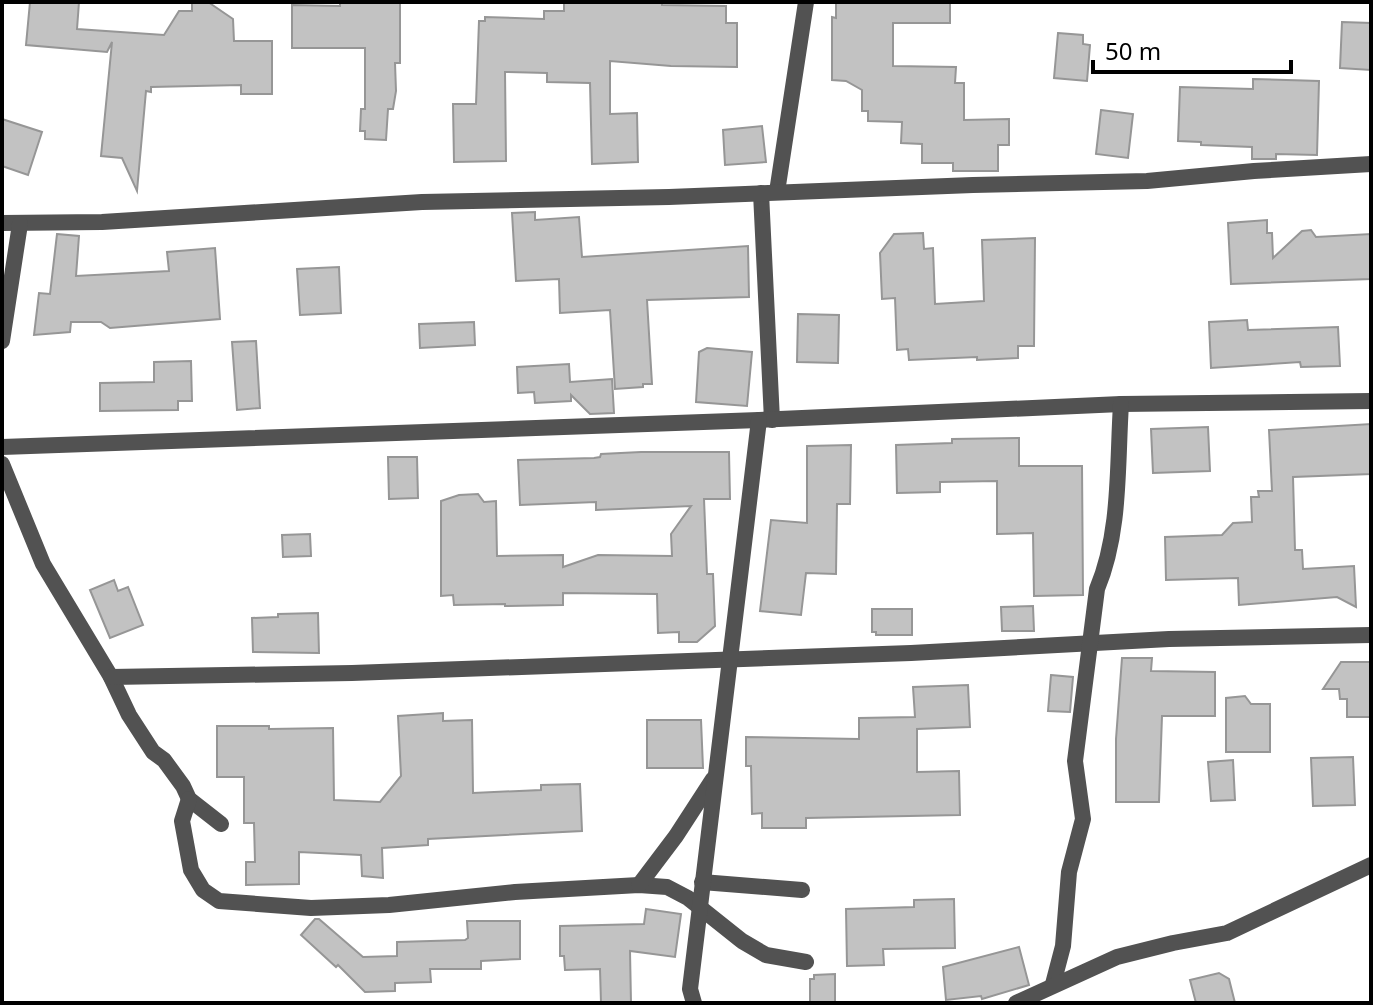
<svg xmlns="http://www.w3.org/2000/svg" width="1373" height="1005" font-family="'Noto Sans',sans-serif">
  <rect width="100%" height="100%" fill="#fff"/>
  <g fill="#c2c2c2" stroke="#969696" stroke-width="2">
    <path d="M30,2H79L77,29L164,35L179,11H192V2H208L233,19L234,41H272V94H241V85L151,87V92L146,91L137,191L122,158L101,156L112,42L107,52L26,45Z"/>
    <path d="M340,2H400V63H395L396,91L393,109H388L386,140L365,139V131H360L361,109H365V48H292V5L340,6Z"/>
    <path d="M564,2H662V5L726,6V23H737V67L671,66L610,61V114L637,113L638,162L592,164L590,83L547,82V73L505,72L506,161L454,162L453,104H476L479,21H485V17L544,19V11H564Z"/>
    <path d="M836,2H950V23H893V66L956,67L955,83H964V120L1009,119V145H998V171H953V163H922V144L901,143L902,122L868,121V111H862V90L846,81L832,80V17L836,18Z"/>
    <path d="M1342,22L1371,23V70L1340,68Z"/>
    <path d="M1058,33L1083,35V44L1090,45L1087,81L1054,78Z"/>
    <path d="M1253,79L1319,81L1317,155L1276,154V159H1252V147L1201,145V142L1178,141L1180,87L1253,89Z"/>
    <path d="M1101,110L1133,114L1128,158L1096,154Z"/>
    <path d="M2,119L42,132L28,175L2,166Z"/>
    <path d="M762,126L766,162L725,165L723,130Z"/>
    <path d="M535,212V220L579,217L582,257L748,246L749,297L647,300L652,384H643V387L615,389L610,310L560,313L559,279L516,281L512,213Z"/>
    <path d="M1267,220V233H1272L1273,258L1302,231L1311,230L1316,237L1371,234V279L1231,284L1228,223Z"/>
    <path d="M923,233L924,249L933,248L935,304L984,301L982,240L1035,238L1034,346H1018V358L977,360V357L909,360L908,349L897,350L895,298L882,299L880,253L894,234Z"/>
    <path d="M57,234L79,236L76,276L169,271L167,252L215,248L220,319L110,328L101,322H71L70,332L34,335L39,293L50,294Z"/>
    <path d="M339,267L341,313L300,315L297,269Z"/>
    <path d="M798,314L839,315L838,363L797,362Z"/>
    <path d="M1247,320L1248,330L1338,327L1340,366L1301,367L1300,362L1211,368L1209,322Z"/>
    <path d="M474,322L475,345L420,348L419,324Z"/>
    <path d="M256,341L260,408L237,410L232,342Z"/>
    <path d="M707,348L752,352L747,406L696,402L699,352Z"/>
    <path d="M191,361L192,401H178V410L100,411V383L154,382V362Z"/>
    <path d="M569,364L570,382L612,379L614,413L590,414L571,395V401L535,403L534,392L518,393L517,367Z"/>
    <path d="M1371,424V474L1293,477L1295,550H1302L1303,569L1354,566L1356,607L1337,597L1239,605L1238,578L1166,580L1165,537L1222,535L1233,523L1252,522L1251,497H1259L1258,491H1272L1269,430Z"/>
    <path d="M1208,427L1210,471L1153,473L1151,429Z"/>
    <path d="M1019,438V466H1082L1083,595L1034,596L1033,533L997,534V481L940,482V492L897,493L896,445L952,443V439Z"/>
    <path d="M851,445L850,504H837L836,574L806,573L801,615L760,611L771,520L807,523V446Z"/>
    <path d="M641,452H729L730,499H704L707,574H713L715,626L697,642H679V632L658,633L657,594L563,593V605L505,606V604L454,605L453,595L441,596V501L459,495L478,494L484,502L496,501L497,556L563,555V567L598,555L672,556L671,534L691,506L596,510V502L520,505L518,460L594,458L600,457L601,454Z"/>
    <path d="M388,457H417L418,498L389,499Z"/>
    <path d="M310,534L311,556L283,557L282,535Z"/>
    <path d="M114,580L118,591L128,587L143,625L110,638L90,590Z"/>
    <path d="M1033,606L1034,631H1002L1001,607Z"/>
    <path d="M872,609H912V635H876V632H872Z"/>
    <path d="M318,613L319,653L253,652L252,618L278,617V614Z"/>
    <path d="M1122,658H1152L1151,671L1215,672V716H1162L1159,802H1116V739Z"/>
    <path d="M1341,662H1371V717H1347V699H1340L1339,689H1323Z"/>
    <path d="M1051,675L1073,677L1070,712L1048,711Z"/>
    <path d="M968,685L970,727L917,729V772L959,771L960,815L806,818V828H762V813L752,814L751,766H746V737L859,739V718L915,717L913,687Z"/>
    <path d="M1245,696L1251,704H1270V752H1226V698Z"/>
    <path d="M443,713V721L472,720L473,793L541,790V785L580,784L582,831L428,839V845L382,848L383,878L362,876L361,855L299,852V884L246,885V862H255L254,823H244V777H217V726H269V729L333,728L334,800L380,802L401,776L398,716Z"/>
    <path d="M647,720H701L703,768H647Z"/>
    <path d="M1353,757L1355,805L1313,806L1311,758Z"/>
    <path d="M1233,760L1235,800L1211,801L1208,762Z"/>
    <path d="M954,899L955,948L883,949L884,965L847,966L846,909L914,907V900Z"/>
    <path d="M646,909L681,914L675,957L630,951L631,1003H601L600,969L565,970L564,956H560V926L644,924Z"/>
    <path d="M315,919H319L363,957L397,956V942L465,940L468,938L467,921H520V959L481,961V969H430L431,982L395,983V991L365,992L338,965L336,967L301,935Z"/>
    <path d="M1019,947L1029,985L982,999L981,996L946,1000L943,967Z"/>
    <path d="M1219,973L1229,979L1235,1003H1196L1190,980Z"/>
    <path d="M835,974V1003H810V979H814V975Z"/>
  </g>
  <g fill="none" stroke-linecap="round" stroke-linejoin="round">
    <g stroke="#525252" stroke-width="16">
      <path d="M777,192L806,2"/>
      <path d="M761,193L772,420"/>
      <path d="M2,223L102,222L422,202L669,197L973,185L1147,181L1254,171L1371,164"/>
      <path d="M2,341L20,224"/>
      <path d="M2,447L759,420L1121,404L1371,401"/>
      <path d="M2,464L43,564L111,677L129,715L153,752L164,760L183,786L189,799L221,824"/>
      <path d="M111,677L352,673L911,653L1169,639L1371,635"/>
      <path d="M189,799L182,821L191,870L203,890L219,901L311,908L389,905L515,892L639,885L667,887L688,898L742,941L766,955L806,962"/>
      <path d="M702,882L802,890"/>
      <path d="M639,885L676,836L713,779"/>
      <path d="M1053,984L1063,946L1069,872L1083,819L1075,761L1097,589C1121,532 1117,465 1121,404"/>
      <path d="M694,1003L690,989L759,420"/>
      <path d="M1016,1003L1117,957L1173,943L1227,933L1371,865"/>
    </g>
  </g>
  <rect width="1373" height="1005" fill="none" stroke="#000000" stroke-width="8"/>
  <path d="M1093 60v12h198v-12" fill="none" stroke="#000000" stroke-width="4"/>
  <text x="1105" y="60" font-size="24" fill="#000000" stroke="#ffffff" stroke-width="6" paint-order="stroke">50 m</text>
</svg>
